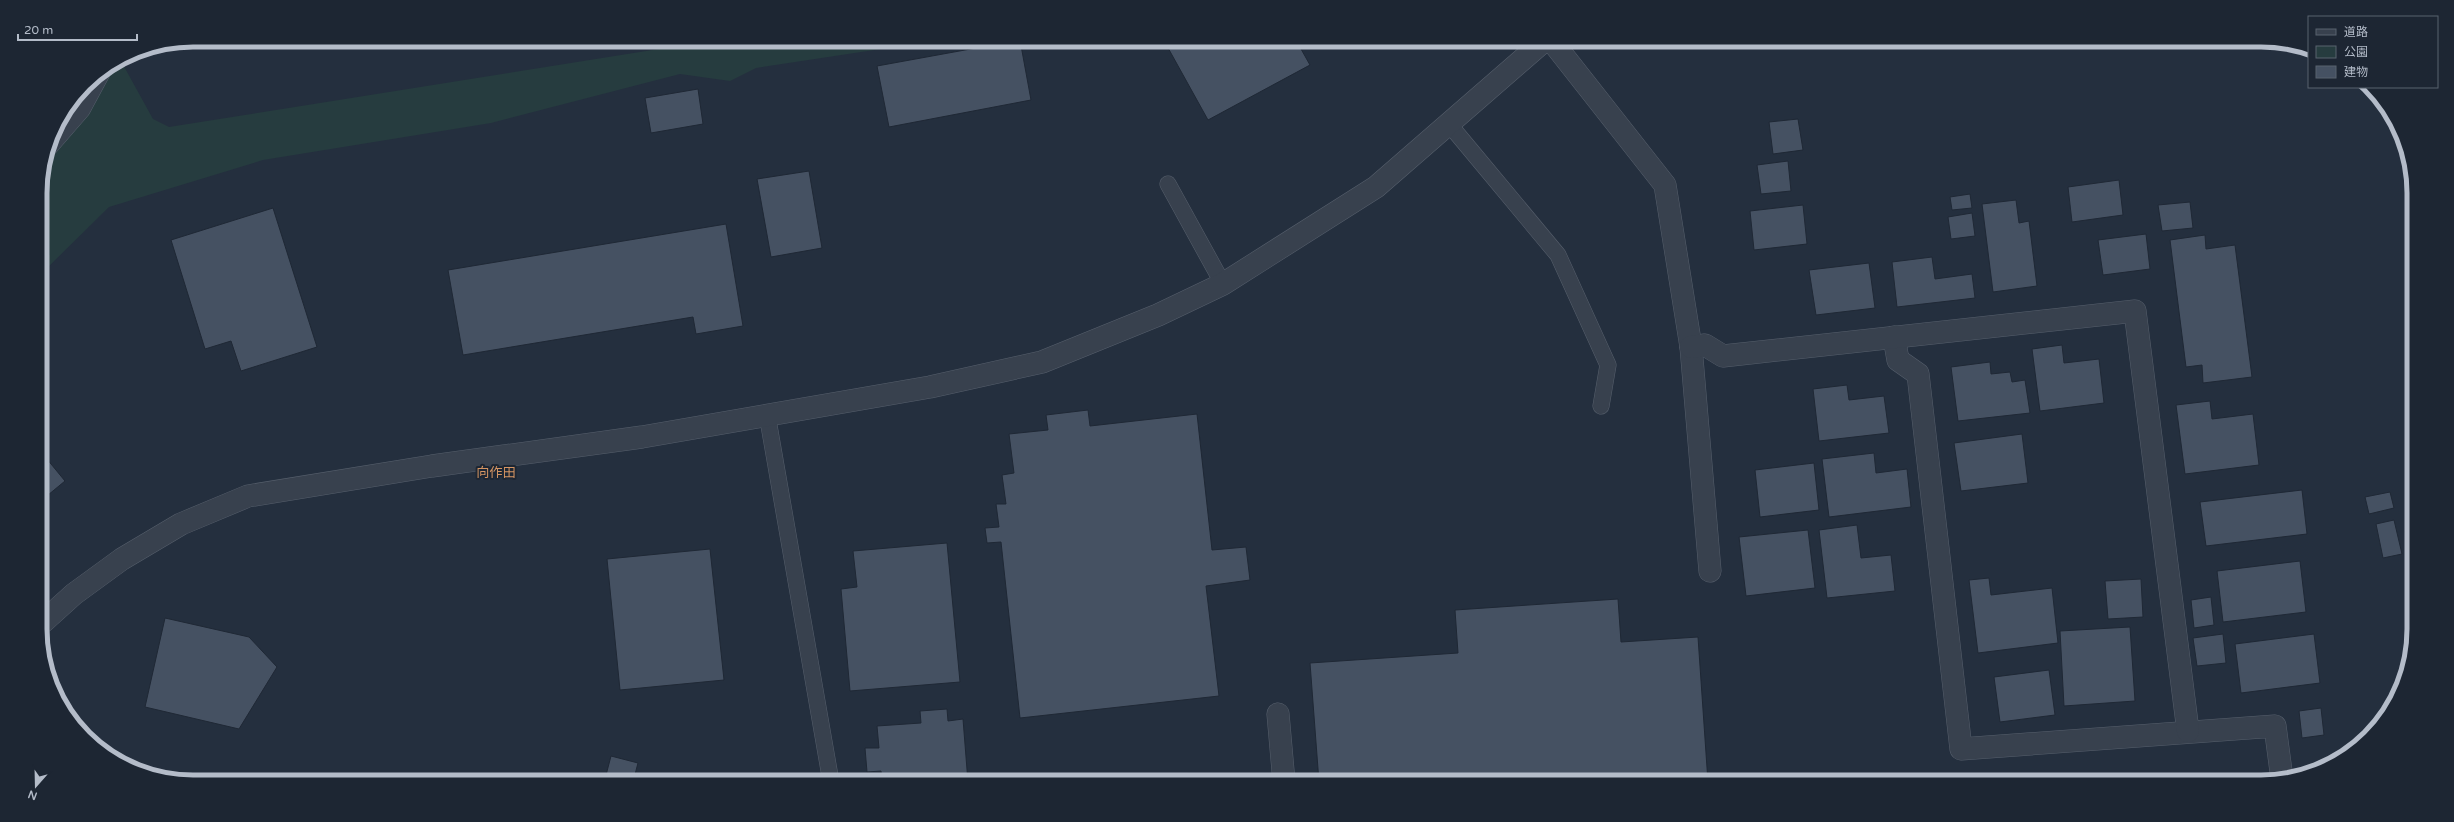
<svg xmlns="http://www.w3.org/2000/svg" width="2454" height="822" font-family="'Varela Round','Noto Sans JP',sans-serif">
  <rect width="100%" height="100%" fill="#242f3e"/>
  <path fill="#263c3f" d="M676,40H923L914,44L756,68L730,81L680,74L491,123L263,160L109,207L41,274L40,183L52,134L85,85L121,61L153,119L169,127L665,48Z"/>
  <g fill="#455162" stroke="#1f2835">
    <path d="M1020,40L1031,100L889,127L877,66Z"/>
    <path d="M1075,40H1088L1076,43Z"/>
    <path d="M1178,40H1296L1310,65L1208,120L1167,46Z"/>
    <path d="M698,89L703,124L651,133L645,98Z"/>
    <path d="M1798,119L1803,150L1773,154L1769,122Z"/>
    <path d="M1788,161L1791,191L1761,194L1757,165Z"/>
    <path d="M809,171L822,248L771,257L757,179Z"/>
    <path d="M2119,180L2123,215L2072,222L2068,187Z"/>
    <path d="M1970,194L1972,208L1952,210L1950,197Z"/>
    <path d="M2016,200L2019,223L2029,221L2037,286L1993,292L1982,204Z"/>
    <path d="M2190,202L2193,228L2162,231L2158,205Z"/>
    <path d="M1803,205L1807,244L1754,250L1750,211Z"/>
    <path d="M273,208L317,347L241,371L231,341L205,349L171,240Z"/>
    <path d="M1972,213L1975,236L1951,239L1948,217Z"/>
    <path d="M726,224L743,326L696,334L693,317L463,355L448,270Z"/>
    <path d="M2146,234L2150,269L2103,275L2098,240Z"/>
    <path d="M2205,235L2206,249L2235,245L2252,377L2203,383L2202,365L2186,367L2170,240Z"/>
    <path d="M1932,257L1935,279L1972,274L1975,298L1897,307L1892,262Z"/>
    <path d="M1869,263L1875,308L1816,315L1809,270Z"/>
    <path d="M2062,345L2064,363L2099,359L2104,403L2040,411L2032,349Z"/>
    <path d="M1990,362L1991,374L2010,372L2012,382L2025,380L2030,413L1958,421L1951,367Z"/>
    <path d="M1847,385L1849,400L1884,396L1889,433L1819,441L1813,389Z"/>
    <path d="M2210,401L2212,419L2253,414L2259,465L2185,474L2176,405Z"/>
    <path d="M1088,410L1090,426L1197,414L1212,550L1246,547L1250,580L1206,586L1219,696L1020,718L1001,542L987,543L985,528L999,527L996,504H1006L1002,475L1014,473L1009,434L1048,430L1046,415Z"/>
    <path d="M2022,434L2028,483L1961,491L1954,443Z"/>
    <path d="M42,453L65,481L42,500Z"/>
    <path d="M1874,453L1876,473L1907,469L1911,507L1829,517L1822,459Z"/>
    <path d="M1814,463L1819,510L1760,517L1755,470Z"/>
    <path d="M2302,490L2307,534L2206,546L2200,502Z"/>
    <path d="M2390,492L2394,508L2369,514L2365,497Z"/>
    <path d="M2394,520L2402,554L2383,558L2376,524Z"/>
    <path d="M1857,525L1861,558L1891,555L1895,591L1827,598L1819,530Z"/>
    <path d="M2413,529L2414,567L2405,531Z"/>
    <path d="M1808,530L1815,588L1746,596L1739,537Z"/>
    <path d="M947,543L960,682L850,691L841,589L857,587L853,551Z"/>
    <path d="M710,549L724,680L620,690L607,559Z"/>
    <path d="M2300,561L2306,612L2223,622L2217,571Z"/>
    <path d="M1989,578L1991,595L2052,588L2058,643L1978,653L1969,580Z"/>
    <path d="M2141,579L2143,617L2108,619L2105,581Z"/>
    <path d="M2211,597L2214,625L2194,628L2191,600Z"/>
    <path d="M1618,599L1621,642L1698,637L1708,782H1319L1310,663L1458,653L1455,610Z"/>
    <path d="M165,618L249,637L277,667L239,729L145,707Z"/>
    <path d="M2130,627L2135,701L2064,706L2060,631Z"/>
    <path d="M2223,634L2226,663L2197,666L2193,638Z"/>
    <path d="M2314,634L2320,683L2241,693L2235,644Z"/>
    <path d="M2049,670L2055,715L2000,722L1994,677Z"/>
    <path d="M2321,708L2324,735L2302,738L2299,711Z"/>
    <path d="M947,709L948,721L963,719L968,782H882L881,771L867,772L865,748H879L877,726L921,723L920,711Z"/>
    <path d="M611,756L638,763L633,782H615L605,779Z"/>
    <path d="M1190,773L1192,782H1131Z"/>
  </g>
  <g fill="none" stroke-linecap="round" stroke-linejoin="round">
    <defs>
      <g id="service">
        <path d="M1449,124L1558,255L1608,365L1601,406"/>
        <path d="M49,148L82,110L102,73"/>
        <path d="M1168,184L1223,284"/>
        <path d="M767,414L831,782"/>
      </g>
      <g id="minor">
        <path d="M1551,40L1665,185L1691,347L1710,571"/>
        <path d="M1894,337L1898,360L1918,374L1961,749L2275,726L2282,779"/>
        <path d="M1691,347L1705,345L1723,356L2135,311L2188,731"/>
        <path d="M1278,714L1284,782"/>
      </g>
      <path id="tertiary" d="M43,622L74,594L122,559L181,524L248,496L432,466L642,437L930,387L1042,362L1158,315L1223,284L1376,187L1545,40"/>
    </defs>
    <use href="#service" stroke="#565f6c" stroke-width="17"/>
    <use href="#minor" stroke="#565f6c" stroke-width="23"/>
    <use href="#tertiary" stroke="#565f6c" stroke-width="23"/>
    <use href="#service" stroke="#38414e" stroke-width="16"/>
    <use href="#minor" stroke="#38414e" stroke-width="22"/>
    <use href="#tertiary" stroke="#38414e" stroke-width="22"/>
  </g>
  <g text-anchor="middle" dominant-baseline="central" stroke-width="4" stroke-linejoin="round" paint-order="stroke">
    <g font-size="13" fill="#d59563" stroke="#1d2633">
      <text x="496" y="473">向作田</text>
    </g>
  </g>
  <path d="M0 0H2454V822H0ZM193 47H2261A146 146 0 0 1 2407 193V629A146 146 0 0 1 2261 775H193A146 146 0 0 1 47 629V193A146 146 0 0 1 193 47Z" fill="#1d2633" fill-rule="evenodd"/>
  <path fill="none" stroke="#b4bcc9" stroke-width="5" d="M193 47H2261A146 146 0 0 1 2407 193V629A146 146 0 0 1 2261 775H193A146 146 0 0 1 47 629V193A146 146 0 0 1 193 47Z"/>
  <rect x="2308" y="16" width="130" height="72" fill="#1d2633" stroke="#59626f"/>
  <rect x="2316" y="29" width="20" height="6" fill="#38414e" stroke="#59626f"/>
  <text x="2344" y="36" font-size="12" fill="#b4bcc9">道路</text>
  <rect x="2316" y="46" width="20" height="12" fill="#263c3f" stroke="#59626f"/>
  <text x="2344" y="56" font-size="12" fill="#b4bcc9">公園</text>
  <rect x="2316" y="66" width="20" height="12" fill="#455162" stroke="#59626f"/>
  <text x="2344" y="76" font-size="12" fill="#b4bcc9">建物</text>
  <g transform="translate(36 786) rotate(200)" stroke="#1d2633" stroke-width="3" paint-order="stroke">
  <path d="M0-3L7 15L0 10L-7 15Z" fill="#b4bcc9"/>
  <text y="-6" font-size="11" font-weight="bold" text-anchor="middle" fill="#b4bcc9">N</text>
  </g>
  <path d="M18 34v6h119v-6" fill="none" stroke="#b4bcc9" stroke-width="2"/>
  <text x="24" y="34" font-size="12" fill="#b4bcc9" stroke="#1d2633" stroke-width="3" paint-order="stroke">20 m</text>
</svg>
